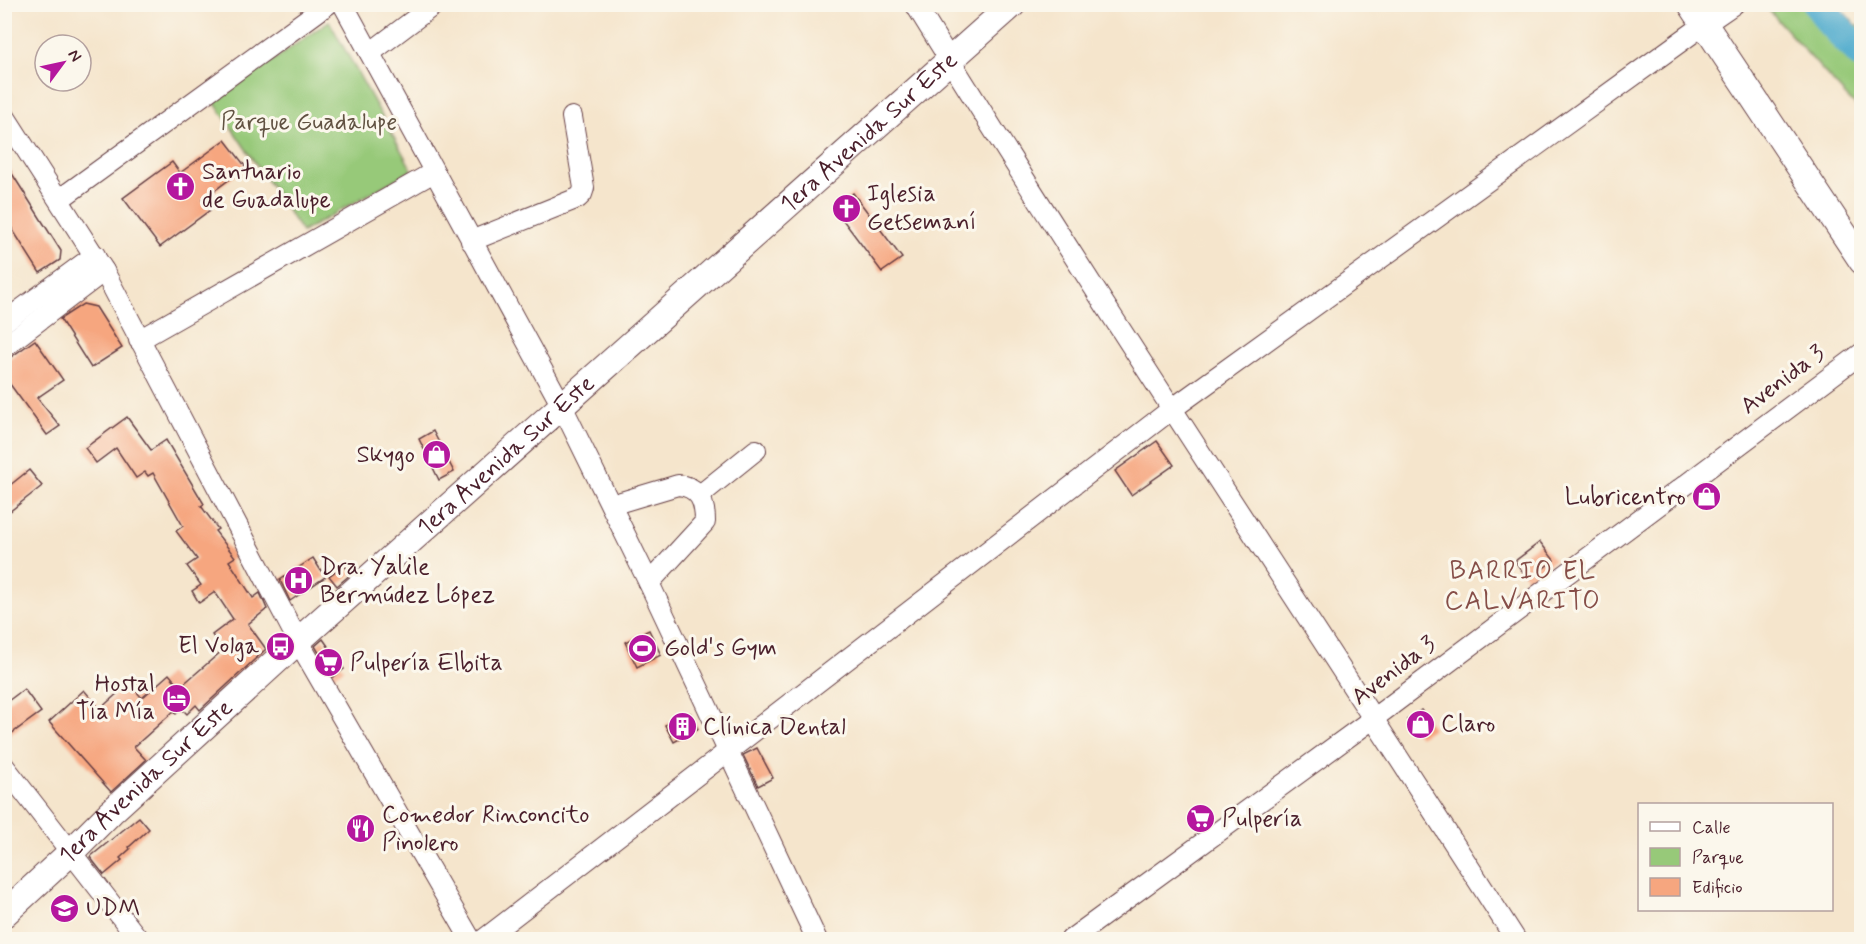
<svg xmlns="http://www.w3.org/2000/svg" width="1866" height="944" font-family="Mynerve,sans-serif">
  <rect width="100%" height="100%" fill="#fbf7ec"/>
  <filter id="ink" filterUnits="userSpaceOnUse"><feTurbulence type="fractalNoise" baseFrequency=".0167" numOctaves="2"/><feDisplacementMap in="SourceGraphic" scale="12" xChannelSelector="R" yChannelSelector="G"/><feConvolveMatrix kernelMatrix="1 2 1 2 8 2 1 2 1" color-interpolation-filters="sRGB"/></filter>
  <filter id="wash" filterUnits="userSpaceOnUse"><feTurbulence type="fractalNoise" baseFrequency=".008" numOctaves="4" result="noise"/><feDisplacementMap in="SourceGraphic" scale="24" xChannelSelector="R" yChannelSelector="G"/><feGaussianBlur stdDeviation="1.35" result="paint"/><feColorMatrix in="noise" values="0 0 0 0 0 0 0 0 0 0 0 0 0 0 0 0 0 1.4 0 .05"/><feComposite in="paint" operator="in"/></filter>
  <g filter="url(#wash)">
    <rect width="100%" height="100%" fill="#f5e5cc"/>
    <g fill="#97c979" stroke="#707452" stroke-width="1.5">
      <path d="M1764,5H1837L1856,25H1861V111L1844,94Z"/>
      <path d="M329,21L412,170L302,232L214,102Z"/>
    </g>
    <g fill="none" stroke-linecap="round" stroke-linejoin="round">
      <path stroke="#4fabcd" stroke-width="32" d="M1819,4L1833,24L1862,54"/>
    </g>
    <g id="blocks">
      <g fill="#f6a67f">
        <path d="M225,140L246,167L202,200L210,210L160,247L123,198L172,162L180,173Z"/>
        <path d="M4,161L61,251L60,260L40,273L4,216Z"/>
        <path d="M853,193L902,258L882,272L834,208Z"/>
        <path d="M83,304L96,307L122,348L91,368L60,319Z"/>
        <path d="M35,340L63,380L37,398L60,426L47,435L4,376V362Z"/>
        <path d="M127,417L151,450L166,440L204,504L201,506L218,529L215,531L235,557L229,561L253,598L260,593L267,609L248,624L266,649L200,710L196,705L187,714L182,709L176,714L174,711L134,747L146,760L111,792L49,722L84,690L100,709L129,683L142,698L169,674L180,687L223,650L212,635L233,619L215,592L199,603L192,591L201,585L187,566L197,559L176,531L183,526L153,473L148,476L145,472L136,478L116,448L96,463L85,448Z"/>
        <path d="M433,431L454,472L439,480L419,439Z"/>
        <path d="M1157,441L1174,465L1131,495L1115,471Z"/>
        <path d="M29,470L42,486L4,516V490Z"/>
        <path d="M1540,542L1554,560L1528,580L1515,561Z"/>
        <path d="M313,558L325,577L290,601L280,580Z"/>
        <path d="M344,565L351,574L337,586L329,576Z"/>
        <path d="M649,630L661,655L637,667L625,642Z"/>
        <path d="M323,639L344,669L333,677L315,646Z"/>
        <path d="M24,689L41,712L4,739V704Z"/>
        <path d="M1421,710L1433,728L1419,737L1407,720Z"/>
        <path d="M690,713L698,729L674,742L665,725Z"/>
        <path d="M757,748L773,778L758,786L743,755Z"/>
        <path d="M139,817L149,829L129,847L130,849L120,858L122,860L104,875L90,857Z"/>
      </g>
    </g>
  </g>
  <g filter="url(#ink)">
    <use href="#blocks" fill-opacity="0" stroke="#643d43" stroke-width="1.5"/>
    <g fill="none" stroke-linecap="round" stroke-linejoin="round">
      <defs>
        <g id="minor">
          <path d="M343,4L562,406L649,583L817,940"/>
          <path d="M915,4C1110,320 1316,627 1516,940"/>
          <path d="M370,53L435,4"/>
          <path d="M4,115L104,271L298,641L471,940"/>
          <path d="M60,199L328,4"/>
          <path d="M471,241L578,198L582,194L584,188L572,117"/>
          <path d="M4,322L95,255"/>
          <path d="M139,340L434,172"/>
          <path d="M4,347L104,271"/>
          <path d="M700,495L756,450"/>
          <path d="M611,505L678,485C700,487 705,502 705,522L649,583"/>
          <path d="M4,766L139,940"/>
          <path d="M483,940L1172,409L1705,24L1734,4"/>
          <path d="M1070,940L1374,718L1862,353"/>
        </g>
        <g id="tertiary">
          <path d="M1691,4L1862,261"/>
          <path id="s1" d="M4,914L70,853L111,812L298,641L1013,4"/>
        </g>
      </defs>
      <use href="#minor" stroke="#643d43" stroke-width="22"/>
      <use href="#tertiary" stroke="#643d43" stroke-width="28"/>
      <use href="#minor" stroke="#fff" stroke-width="20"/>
      <use href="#tertiary" stroke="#fff" stroke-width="26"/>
    </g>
  </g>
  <defs>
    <symbol id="church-disc" viewBox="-11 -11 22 22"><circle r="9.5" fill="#b5179e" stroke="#fbf7ec"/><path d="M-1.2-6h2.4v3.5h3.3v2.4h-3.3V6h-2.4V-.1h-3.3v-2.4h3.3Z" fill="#fff"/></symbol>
    <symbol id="shop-disc" viewBox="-11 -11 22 22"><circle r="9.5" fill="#b5179e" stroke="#fbf7ec"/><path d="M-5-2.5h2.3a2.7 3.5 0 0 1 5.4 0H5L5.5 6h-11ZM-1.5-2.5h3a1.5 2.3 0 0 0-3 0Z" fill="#fff"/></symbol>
    <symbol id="hospital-disc" viewBox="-11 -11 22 22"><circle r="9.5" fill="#b5179e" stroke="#fbf7ec"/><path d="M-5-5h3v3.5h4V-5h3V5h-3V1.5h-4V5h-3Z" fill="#fff"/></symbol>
    <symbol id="bus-disc" viewBox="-11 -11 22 22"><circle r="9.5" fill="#b5179e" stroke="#fbf7ec"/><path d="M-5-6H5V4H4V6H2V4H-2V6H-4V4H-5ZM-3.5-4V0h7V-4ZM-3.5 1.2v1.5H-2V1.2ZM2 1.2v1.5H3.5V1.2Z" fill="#fff"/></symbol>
    <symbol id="stadium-disc" viewBox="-11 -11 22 22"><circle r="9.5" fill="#b5179e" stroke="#fbf7ec"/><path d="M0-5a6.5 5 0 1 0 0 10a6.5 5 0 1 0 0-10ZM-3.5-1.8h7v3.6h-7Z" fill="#fff"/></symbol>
    <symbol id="supermarket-disc" viewBox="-11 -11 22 22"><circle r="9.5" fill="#b5179e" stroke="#fbf7ec"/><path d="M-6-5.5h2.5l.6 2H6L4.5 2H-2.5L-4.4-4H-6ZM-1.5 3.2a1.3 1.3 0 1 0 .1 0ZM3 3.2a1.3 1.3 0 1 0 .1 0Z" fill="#fff"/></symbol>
    <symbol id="hotel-disc" viewBox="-11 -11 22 22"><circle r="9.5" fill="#b5179e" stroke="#fbf7ec"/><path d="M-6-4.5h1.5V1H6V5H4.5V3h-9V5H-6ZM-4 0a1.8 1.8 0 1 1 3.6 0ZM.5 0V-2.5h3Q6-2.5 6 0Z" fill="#fff"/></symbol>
    <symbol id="building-disc" viewBox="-11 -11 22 22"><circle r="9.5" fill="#b5179e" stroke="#fbf7ec"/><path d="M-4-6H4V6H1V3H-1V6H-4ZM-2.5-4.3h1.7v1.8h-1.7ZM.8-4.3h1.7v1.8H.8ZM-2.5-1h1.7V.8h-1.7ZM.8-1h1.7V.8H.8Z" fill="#fff"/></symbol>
    <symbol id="restaurant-disc" viewBox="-11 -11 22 22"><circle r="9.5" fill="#b5179e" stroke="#fbf7ec"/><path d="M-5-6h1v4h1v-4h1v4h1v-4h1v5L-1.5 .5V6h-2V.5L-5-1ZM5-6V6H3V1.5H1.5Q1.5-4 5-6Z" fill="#fff"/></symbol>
    <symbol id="university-disc" viewBox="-11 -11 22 22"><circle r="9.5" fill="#b5179e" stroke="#fbf7ec"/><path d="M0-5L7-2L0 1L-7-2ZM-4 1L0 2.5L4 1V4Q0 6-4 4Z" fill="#fff"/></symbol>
  </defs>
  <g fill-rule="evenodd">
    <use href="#church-disc" x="164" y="170" width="33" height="33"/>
    <use href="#church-disc" x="830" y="192" width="33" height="33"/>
    <use href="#shop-disc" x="420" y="438" width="33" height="33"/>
    <use href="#shop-disc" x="1690" y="480" width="33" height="33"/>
    <use href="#hospital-disc" x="282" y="564" width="33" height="33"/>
    <use href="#bus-disc" x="264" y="630" width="33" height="33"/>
    <use href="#stadium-disc" x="626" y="632" width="33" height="33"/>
    <use href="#supermarket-disc" x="312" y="646" width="33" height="33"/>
    <use href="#hotel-disc" x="160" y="682" width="33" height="33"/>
    <use href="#shop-disc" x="1404" y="708" width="33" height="33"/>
    <use href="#building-disc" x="666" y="710" width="33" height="33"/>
    <use href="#supermarket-disc" x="1184" y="802" width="33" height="33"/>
    <use href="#restaurant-disc" x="344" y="812" width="33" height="33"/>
    <use href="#university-disc" x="48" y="892" width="33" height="33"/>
  </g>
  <g text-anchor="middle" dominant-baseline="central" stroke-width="6" stroke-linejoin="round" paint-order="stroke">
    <g font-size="24" fill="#615242" stroke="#fbf7ec">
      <text x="309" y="122">Parque Guadalupe</text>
    </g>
    <g font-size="24" fill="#4a1f2b" stroke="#fbf7ec">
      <text stroke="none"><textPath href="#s1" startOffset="1166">1era Avenida Sur Este</textPath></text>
      <text transform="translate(1783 380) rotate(-37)">Avenida 3</text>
      <text stroke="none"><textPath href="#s1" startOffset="680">1era Avenida Sur Este</textPath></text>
      <text transform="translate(1394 671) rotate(-37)">Avenida 3</text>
      <text stroke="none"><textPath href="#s1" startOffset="194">1era Avenida Sur Este</textPath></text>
    </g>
    <g font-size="24" fill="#4a1f2b" stroke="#fbf7ec" text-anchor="start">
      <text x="202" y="172">Santuario<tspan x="202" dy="28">de Guadalupe</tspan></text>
      <text x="867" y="194">Iglesia<tspan x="867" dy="28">Getsemaní</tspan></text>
      <text x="415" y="455" text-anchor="end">Skygo</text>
      <text x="1686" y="497" text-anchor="end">Lubricentro</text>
      <text x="320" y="567">Dra. Yalile<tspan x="320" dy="28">Bermúdez López</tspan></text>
      <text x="259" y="646" text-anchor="end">El Volga</text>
      <text x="664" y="648">Gold's Gym</text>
      <text x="350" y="663">Pulpería Elbita</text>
      <text x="155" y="684" text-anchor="end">Hostal<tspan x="155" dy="28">Tía Mía</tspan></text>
      <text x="1441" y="724">Claro</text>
      <text x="703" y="727">Clínica Dental</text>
      <text x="382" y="815">Comedor Rinconcito<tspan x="382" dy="28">Pinolero</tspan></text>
      <text x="1222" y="819">Pulpería</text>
      <text x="86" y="908">UDM</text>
    </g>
    <g font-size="26" letter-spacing="1.5" fill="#864e48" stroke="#fbf7ec">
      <text x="1523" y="572">BARRIO EL<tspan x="1523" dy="30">CALVARITO</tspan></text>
    </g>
  </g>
  <rect width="1866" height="944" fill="none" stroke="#fbf7ec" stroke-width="24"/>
  <rect x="1638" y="803" width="195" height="108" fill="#fbf7ec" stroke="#b4a19f" stroke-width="1.5"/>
  <rect x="1650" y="822" width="30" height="9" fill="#ffffff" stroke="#b4a19f" stroke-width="1.5"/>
  <text x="1692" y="833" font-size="18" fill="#4a1f2b">Calle</text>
  <rect x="1650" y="848" width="30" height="18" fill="#97c979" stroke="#b4a19f" stroke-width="1.5"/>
  <text x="1692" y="863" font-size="18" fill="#4a1f2b">Parque</text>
  <rect x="1650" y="878" width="30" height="18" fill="#f6a67f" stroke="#b4a19f" stroke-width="1.5"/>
  <text x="1692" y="893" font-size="18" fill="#4a1f2b">Edificio</text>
  <g transform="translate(63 63) rotate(57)"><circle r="28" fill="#fbf7ec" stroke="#b4a19f" stroke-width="1.5"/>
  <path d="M0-4.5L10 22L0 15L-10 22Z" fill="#b5179e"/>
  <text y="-9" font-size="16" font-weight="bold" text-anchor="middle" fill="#4a1f2b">N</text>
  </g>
</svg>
